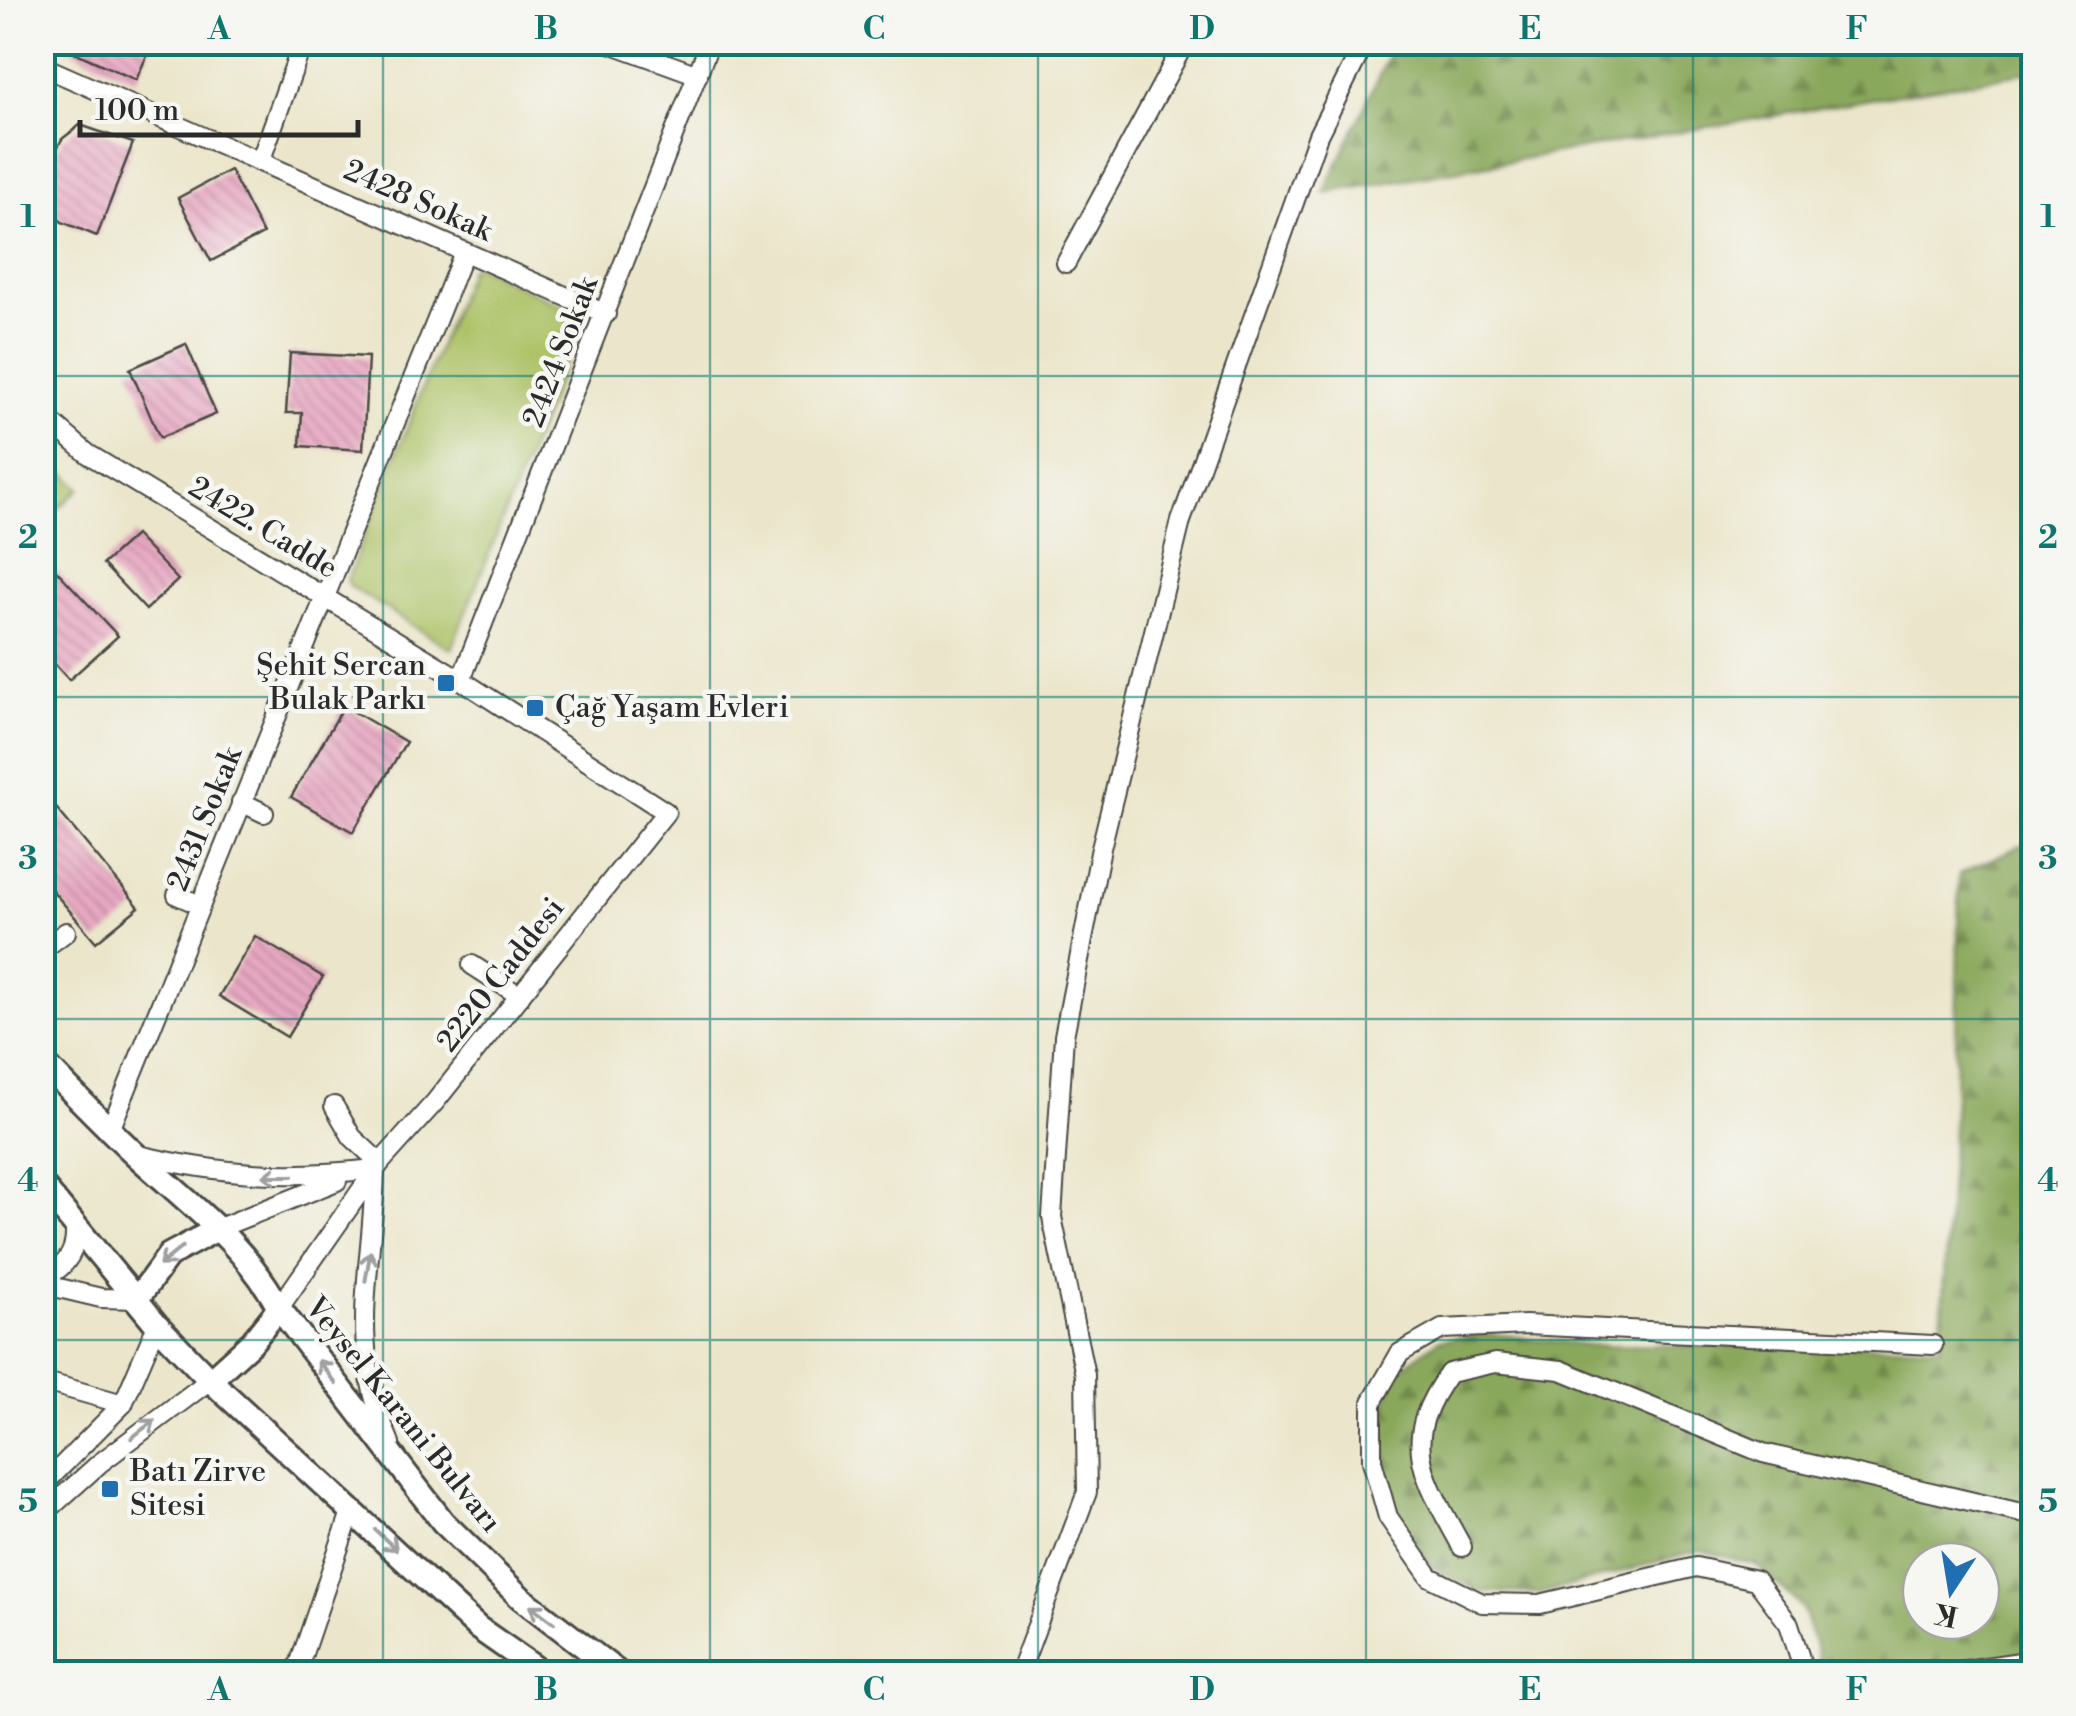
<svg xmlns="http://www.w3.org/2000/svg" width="2076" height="1716" font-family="'Libre Bodoni',serif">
  <defs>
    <pattern id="forest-firs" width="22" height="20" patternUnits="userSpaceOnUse" patternTransform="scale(2.5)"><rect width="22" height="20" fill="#8aa85c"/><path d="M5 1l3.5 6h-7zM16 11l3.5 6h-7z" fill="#71894c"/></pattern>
    <pattern id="building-back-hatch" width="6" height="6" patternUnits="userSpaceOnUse" patternTransform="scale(2.5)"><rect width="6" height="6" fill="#e8a8c2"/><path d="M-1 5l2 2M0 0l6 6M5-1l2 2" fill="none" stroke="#bc899e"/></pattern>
  </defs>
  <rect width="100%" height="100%" fill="#f6f6f2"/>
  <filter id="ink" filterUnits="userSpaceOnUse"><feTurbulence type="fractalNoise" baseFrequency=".01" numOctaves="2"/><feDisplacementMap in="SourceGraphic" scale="20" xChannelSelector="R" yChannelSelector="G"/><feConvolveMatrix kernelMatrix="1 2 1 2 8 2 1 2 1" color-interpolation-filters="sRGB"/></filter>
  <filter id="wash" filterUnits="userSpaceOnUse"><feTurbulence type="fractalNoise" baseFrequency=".0048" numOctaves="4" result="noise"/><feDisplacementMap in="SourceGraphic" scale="40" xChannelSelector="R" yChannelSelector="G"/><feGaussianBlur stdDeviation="2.25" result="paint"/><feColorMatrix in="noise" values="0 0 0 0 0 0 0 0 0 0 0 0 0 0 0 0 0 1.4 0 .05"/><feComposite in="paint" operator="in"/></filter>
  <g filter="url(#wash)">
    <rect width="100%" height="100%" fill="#ebe6cb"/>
    <g fill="url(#forest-firs)" stroke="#5a6a44" stroke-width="2.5" fill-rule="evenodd">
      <path d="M1394,43L2033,42L2034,71L1324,193Z"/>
      <path d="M2033,840V1673H1818V1655L1802,1607L1756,1565L1700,1550L1540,1594L1479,1591L1433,1568L1395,1515L1380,1455L1381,1416L1396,1372L1439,1340L1492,1334L1588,1345L1940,1346L1955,1094L1959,874ZM1921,1561H1981V1621H1921Z"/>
    </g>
    <g fill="#adc267" stroke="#6c7649" stroke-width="2.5">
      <path d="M477,266L580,314L582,320L451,649L351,587L347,580L470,268Z"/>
      <path d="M47,454L80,489L43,522V460Z"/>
    </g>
    <g id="blocks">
      <g fill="url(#building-back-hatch)">
        <path d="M52,42H153L136,80Z"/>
        <path d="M80,125L133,143L97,236L62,222L42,206L44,174L62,139Z"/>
        <path d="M230,170L263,234L211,261L178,198Z"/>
        <path d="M186,344L216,414L160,438L130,369Z"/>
        <path d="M290,353L368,357L363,450L300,446L302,413H286Z"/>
        <path d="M135,535L178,580L146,610L103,564Z"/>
        <path d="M42,555L118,636L69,680L42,650Z"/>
        <path d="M344,706L406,742L353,832L291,797Z"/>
        <path d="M42,791L139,907L96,942L42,878Z"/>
        <path d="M255,936L323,977L287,1037L219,996Z"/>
      </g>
    </g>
  </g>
  <g filter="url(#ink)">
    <use href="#blocks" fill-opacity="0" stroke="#484743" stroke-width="2.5"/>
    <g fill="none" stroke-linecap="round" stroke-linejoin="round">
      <defs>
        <g id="minor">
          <path d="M607,42L698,75"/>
          <path d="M1149,42L1179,52"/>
          <path d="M42,66L606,314"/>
          <path d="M260,162L303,42"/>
          <path d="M1066,263L1185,42"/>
          <path d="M42,414L88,454L461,680L666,812L435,1102L380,1163L279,1308"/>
          <path d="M461,680L710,42"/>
          <path d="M241,802L264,813"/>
          <path d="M177,895L200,905"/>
          <path d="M42,950L66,932"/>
          <path d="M472,965L520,996"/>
          <path d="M334,1106L352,1137L380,1163"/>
          <path d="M110,1130L464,252"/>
          <path d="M138,1155C226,1175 285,1179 375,1169"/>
          <path d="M375,1170C373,1275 346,1340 390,1443"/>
          <path d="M219,1228L337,1181"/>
          <path d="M42,1278C67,1268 79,1249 74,1222"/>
          <path d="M42,1284L101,1298L137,1299"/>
          <path d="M42,1381L123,1404"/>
          <path d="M42,1486L123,1404L157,1325"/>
          <path d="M42,1515L100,1463L210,1380"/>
          <path d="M1462,1547C1425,1478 1397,1444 1449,1373L1495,1363L1561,1370L1763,1453L2034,1516"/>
          <path d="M296,1674L352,1509"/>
          <path d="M1019,1674L1087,1492L1085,1375L1052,1217L1064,1036L1101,848L1181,521L1318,135L1365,42"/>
          <path d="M1805,1674L1789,1624L1756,1580L1696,1567L1540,1604L1482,1603L1430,1577L1388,1517L1372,1461V1402L1400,1353L1442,1329L1526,1325L1933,1345"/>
          <path d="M1938,1674L2034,1660"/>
        </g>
        <g id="major">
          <path d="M42,1061C73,1093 104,1125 136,1155C189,1204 245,1244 279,1308L443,1522L521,1598L620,1674"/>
          <path d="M42,1185L157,1325L210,1380L478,1628L544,1674"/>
          <path d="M137,1299L169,1255L219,1228"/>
          <path d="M210,1380L252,1342L279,1308"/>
        </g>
      </defs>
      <use href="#minor" stroke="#484743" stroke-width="22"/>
      <use href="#major" stroke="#484743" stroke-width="28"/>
      <use href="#minor" stroke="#fff" stroke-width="18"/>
      <use href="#major" stroke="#fff" stroke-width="22"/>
    </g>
    <defs><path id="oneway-shaft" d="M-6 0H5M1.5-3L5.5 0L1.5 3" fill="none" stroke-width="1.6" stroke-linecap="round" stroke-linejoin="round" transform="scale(2.5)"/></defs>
    <g stroke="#a0a0a0">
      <use href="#oneway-shaft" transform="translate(278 1176) rotate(-180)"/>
      <use href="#oneway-shaft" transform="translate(171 1256) rotate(141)"/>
      <use href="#oneway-shaft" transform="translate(368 1266) rotate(-80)"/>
      <use href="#oneway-shaft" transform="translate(327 1372) rotate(-127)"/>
      <use href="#oneway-shaft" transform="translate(143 1429) rotate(-38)"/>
      <use href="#oneway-shaft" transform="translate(386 1540) rotate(43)"/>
      <use href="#oneway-shaft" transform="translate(542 1614) rotate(-143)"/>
    </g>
  </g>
  <path fill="none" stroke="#0f766e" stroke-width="2.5" stroke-opacity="0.55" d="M383,42V1674M710,42V1674M1038,42V1674M1366,42V1674M1693,42V1674M42,376H2034M42,697H2034M42,1019H2034M42,1340H2034"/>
  <g fill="#1f6fb2" stroke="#f6f6f2" stroke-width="4">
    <rect x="436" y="673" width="20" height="20" rx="5"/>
    <rect x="525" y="698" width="20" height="20" rx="5"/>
    <rect x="100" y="1479" width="20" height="20" rx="5"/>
  </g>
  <g text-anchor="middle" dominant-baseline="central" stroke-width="9" stroke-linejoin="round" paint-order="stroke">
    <g font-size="30" fill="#2b2b2b" stroke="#f6f6f2">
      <text transform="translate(418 201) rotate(24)">2428 Sokak</text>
      <text transform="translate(561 352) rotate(-69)">2424 Sokak</text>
      <text transform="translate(263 528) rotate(31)">2422. Cadde</text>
      <text transform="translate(205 819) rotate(-68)">2431 Sokak</text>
      <text transform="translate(501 975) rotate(-52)">2220 Caddesi</text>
      <text transform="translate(403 1415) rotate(51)">Veysel Karani Bulvarı</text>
    </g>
    <g font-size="30" fill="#2b2b2b" stroke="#f6f6f2" text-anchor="start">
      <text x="426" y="666" text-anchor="end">Şehit Sercan<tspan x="426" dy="34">Bulak Parkı</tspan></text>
      <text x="555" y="708">Çağ Yaşam Evleri</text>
      <text x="130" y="1472">Batı Zirve<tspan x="130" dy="34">Sitesi</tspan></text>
    </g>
  </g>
  <rect width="2076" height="1716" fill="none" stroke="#f6f6f2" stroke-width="110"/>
  <g transform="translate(1951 1591) rotate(192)"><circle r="48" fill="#f6f6f2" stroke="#a5a5a2" stroke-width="2.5"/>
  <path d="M0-8L18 38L0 25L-18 38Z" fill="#1f6fb2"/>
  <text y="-15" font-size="28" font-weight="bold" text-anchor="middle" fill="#2b2b2b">K</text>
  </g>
  <path d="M80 120v15h278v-15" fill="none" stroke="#2b2b2b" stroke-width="5"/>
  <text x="95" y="120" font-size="30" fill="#2b2b2b" stroke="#f6f6f2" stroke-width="8" paint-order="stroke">100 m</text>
  <rect x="55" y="55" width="1966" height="1606" fill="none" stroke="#0f766e" stroke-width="4"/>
  <g font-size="32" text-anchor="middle" font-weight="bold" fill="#0f766e">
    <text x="219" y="39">A</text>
    <text x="546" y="39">B</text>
    <text x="874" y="39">C</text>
    <text x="1202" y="39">D</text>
    <text x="1530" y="39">E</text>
    <text x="1857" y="39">F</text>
    <text x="28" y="227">1</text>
    <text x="2048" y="227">1</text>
    <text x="28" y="548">2</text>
    <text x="2048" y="548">2</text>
    <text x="28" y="869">3</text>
    <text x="2048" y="869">3</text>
    <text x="28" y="1191">4</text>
    <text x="2048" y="1191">4</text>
    <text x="28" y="1512">5</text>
    <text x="2048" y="1512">5</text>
    <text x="219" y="1700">A</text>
    <text x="546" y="1700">B</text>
    <text x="874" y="1700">C</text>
    <text x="1202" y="1700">D</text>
    <text x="1530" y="1700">E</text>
    <text x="1857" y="1700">F</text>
  </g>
</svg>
